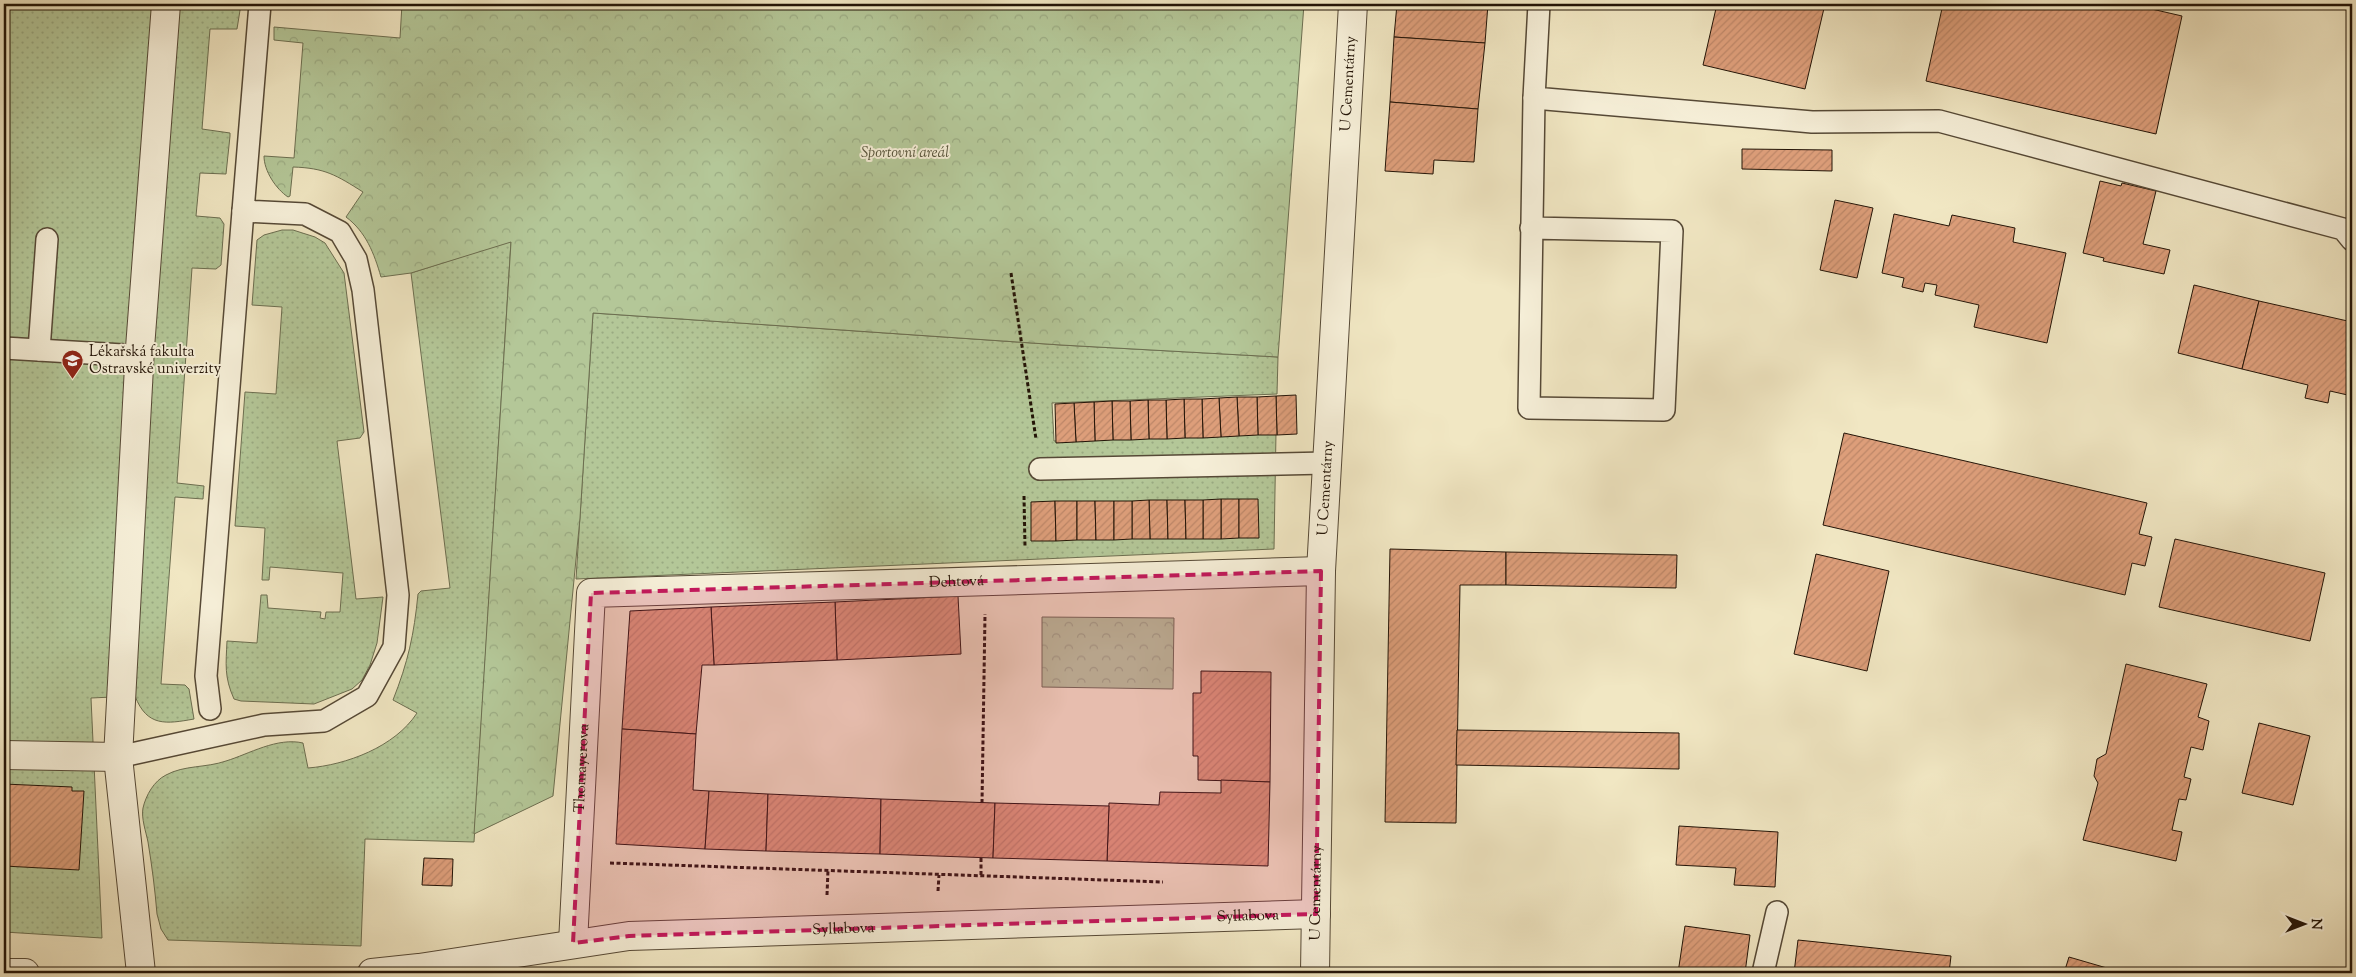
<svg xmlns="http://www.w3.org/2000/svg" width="2356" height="977" font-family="'Sorts Mill Goudy',serif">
  <defs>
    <pattern id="grass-dots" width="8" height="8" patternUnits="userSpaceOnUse" patternTransform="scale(1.25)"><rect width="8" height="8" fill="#b4c798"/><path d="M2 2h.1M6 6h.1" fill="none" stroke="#9aaa82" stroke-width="1.8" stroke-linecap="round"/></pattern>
    <pattern id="forest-crowns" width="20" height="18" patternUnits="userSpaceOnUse" patternTransform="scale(1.25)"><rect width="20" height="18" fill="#b4c798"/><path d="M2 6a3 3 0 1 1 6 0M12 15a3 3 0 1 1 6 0" fill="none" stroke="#9aaa82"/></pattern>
    <pattern id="building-hatch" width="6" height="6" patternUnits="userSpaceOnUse" patternTransform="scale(1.25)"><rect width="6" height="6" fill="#dd9e7a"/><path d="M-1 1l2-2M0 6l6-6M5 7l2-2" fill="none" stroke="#bd8768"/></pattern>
  </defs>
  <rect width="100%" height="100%" fill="#f1e7c3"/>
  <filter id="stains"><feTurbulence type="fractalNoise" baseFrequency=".004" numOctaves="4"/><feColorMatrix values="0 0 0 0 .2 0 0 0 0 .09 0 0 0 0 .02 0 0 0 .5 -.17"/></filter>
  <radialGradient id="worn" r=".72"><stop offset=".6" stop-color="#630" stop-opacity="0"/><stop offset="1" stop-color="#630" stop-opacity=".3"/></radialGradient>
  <g fill="url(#grass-dots)" stroke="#6c6e50">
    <path d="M4,4H241L237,29H210L202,129L230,133V136L226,174L200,173L196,216L220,218L224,224L221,265L216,269L192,268L177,483L204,486L203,499L175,497L161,684L185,685L189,689L194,719C166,724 147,727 135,696L91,698L102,938L4,932Z"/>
    <path d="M282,230H293L315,237L325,243L344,273L364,432L360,438L337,441L356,599L383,597L377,643L370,665L362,680L352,689L314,704L241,701L234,699C224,677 226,664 227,641L257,643L261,595H267L268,608L321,612L320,618L325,619L326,612H340L343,573L270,567L269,580H262L265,528L235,526L245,392L276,394L282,307L252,305L257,240L264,235Z"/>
    <path d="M511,241L474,842L365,839L361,946L168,940L161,929L157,914C155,890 152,866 148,842C146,832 141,818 143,808C146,795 154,781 166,775C184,765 206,768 226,761C249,754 277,737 303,743L308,768C346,765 395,747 417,713L393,700C408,662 414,635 418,594L421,591L450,588L411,273Z"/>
    <path d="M593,313L1061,345L1278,357L1277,394L1052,403L1054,441L1276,433L1274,549L576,579Z"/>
  </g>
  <g fill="url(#forest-crowns)" stroke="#6c6e50">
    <path d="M402,4H1304L1278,357L1061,345L593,313L580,518L553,796L474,834L511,242L411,273L381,277C374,253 366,232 346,217L363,192C336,175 325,168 293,167L290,196L288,197C276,189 264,171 264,156L294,158L303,43L274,40V27L400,38Z"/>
    <path d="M1042,617L1174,618L1173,689L1042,687Z"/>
  </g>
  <g fill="url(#building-hatch)" stroke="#231407">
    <path d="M1397,4H1488L1485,43L1394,37Z"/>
    <path d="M1717,4H1825L1805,89L1703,65Z"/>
    <path d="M1943,4H2130L2182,16L2156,134L1926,81Z"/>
    <path d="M1394,37L1485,43L1478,109L1390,102Z"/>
    <path d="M1390,102L1478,109L1474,162L1434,160L1433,174L1385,171Z"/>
    <path d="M1742,149L1832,150V171L1742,169Z"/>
    <path d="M2100,181L2121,186L2122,183L2156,191L2143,244L2170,250L2164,274L2103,261L2104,258L2083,253Z"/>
    <path d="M1835,200L1873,208L1857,278L1820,270Z"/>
    <path d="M1894,214L1949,226L1952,215L2015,228L2013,242L2066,253L2047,343L1974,327L1979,305L1935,295L1937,285L1925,283L1923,292L1902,287L1904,278L1882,273Z"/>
    <path d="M2194,285L2259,301L2242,369L2178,353Z"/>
    <path d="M2259,301L2352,322V396L2330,391L2328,403L2305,398L2308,385L2242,369Z"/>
    <path d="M1296,395L1297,434L1277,435L1276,396Z"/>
    <path d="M1276,396L1277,435H1258L1257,397Z"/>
    <path d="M1237,397H1257L1258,435L1239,436Z"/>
    <path d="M1237,397L1239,436L1221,437L1219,398Z"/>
    <path d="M1219,398L1221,437L1203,438L1202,399Z"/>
    <path d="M1184,399H1202L1203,438H1185Z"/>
    <path d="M1184,399L1185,438L1167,439L1166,400Z"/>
    <path d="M1148,400H1166L1167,439H1149Z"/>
    <path d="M1148,400L1149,439L1131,440L1130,401Z"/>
    <path d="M1112,401H1130L1131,440H1113Z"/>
    <path d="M1112,401L1113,440L1095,441L1094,402Z"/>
    <path d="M1094,402L1095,441L1076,442L1074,403Z"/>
    <path d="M1074,403L1076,442L1056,443L1055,404Z"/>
    <path d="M1844,433L2147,503L2139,534L2152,537L2145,566L2132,563L2125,595L1823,525Z"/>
    <path d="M1221,499H1239V538L1221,539Z"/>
    <path d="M1221,499V539H1203V500Z"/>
    <path d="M1239,499H1258L1259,538H1239Z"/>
    <path d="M1149,500H1167L1168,539H1150Z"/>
    <path d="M1149,500L1150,539H1132V501Z"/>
    <path d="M1167,500H1185L1186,539H1168Z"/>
    <path d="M1185,500H1203V539H1186Z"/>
    <path d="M1055,501L1056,541H1031V502Z"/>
    <path d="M1055,501H1077V540L1056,541Z"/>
    <path d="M1077,501H1095L1096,540H1077Z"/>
    <path d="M1095,501H1114V540H1096Z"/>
    <path d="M1114,501H1132V539L1114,540Z"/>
    <path d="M2175,539L2325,573L2310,641L2159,607Z"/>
    <path d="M1390,549L1506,552V585H1460L1456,823L1385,822Z"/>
    <path d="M1506,552L1677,555L1676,588L1506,585Z"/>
    <path d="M1816,554L1889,571L1867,671L1794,654Z"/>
    <path d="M958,596L961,654L837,660L835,602Z"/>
    <path d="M835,602L837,660L714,665L711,607Z"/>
    <path d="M711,607L714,665H702L696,734L622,729L630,611Z"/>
    <path d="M2126,664L2207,684L2198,717L2209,721L2203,750L2191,747L2184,777L2191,779L2186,800L2179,799L2172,830L2182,832L2176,861L2083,840L2098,783L2094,776L2097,759L2106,754Z"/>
    <path d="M1201,671L1271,672L1270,782L1198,780V756H1193V693H1201Z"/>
    <path d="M2259,723L2310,736L2293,805L2242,793Z"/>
    <path d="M622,729L696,734L693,790L709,791L705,849L616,844Z"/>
    <path d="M1457,730L1679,733V769L1456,765Z"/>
    <path d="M1221,780L1270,782L1268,866L1107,861L1109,803L1159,805L1160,792L1221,793Z"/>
    <path d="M4,784L72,787V791H84L79,870L4,866Z"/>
    <path d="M709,791L768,794L766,851L705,849Z"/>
    <path d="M768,794L881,799L880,854L766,851Z"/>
    <path d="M881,799L995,803L993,858L880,854Z"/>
    <path d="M995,803L1109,806L1107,861L993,858Z"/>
    <path d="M1679,826L1778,832L1775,887L1734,885L1736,868L1676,865Z"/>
    <path d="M424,858L453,859L452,886L422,885Z"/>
    <path d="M1685,926L1750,935L1745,973H1678Z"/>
    <path d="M1798,940L1951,956L1949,973H1794Z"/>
    <path d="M2069,957L2124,973H2064Z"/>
  </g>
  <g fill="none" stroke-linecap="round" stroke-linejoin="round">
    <defs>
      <g id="lane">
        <path d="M1539,4L1534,98L1812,122L1939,121L2343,229L2352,240"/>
        <path d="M1531,228L1672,231L1664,410L1529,408L1534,98"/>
        <path d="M4,348L140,356"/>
        <path d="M39,350L47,239"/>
        <path d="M1040,469L1326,463"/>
        <path d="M210,709L206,676L243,211"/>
        <path d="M118,757L264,725L324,721L367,696L394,647L398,595L363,290L356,259L340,232L305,214L243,211L260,4"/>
        <path d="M1763,973L1777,912"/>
      </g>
      <g id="street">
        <path d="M4,755L118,757"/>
        <path id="s1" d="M573,943L591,593L1321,571"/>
        <path d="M4,973H25"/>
        <path d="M141,973L118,757L140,348L166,4"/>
        <path id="s2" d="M372,973L419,968L629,936L1316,914"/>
        <path id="s3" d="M1315,973L1321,571L1353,4"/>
      </g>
    </defs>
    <use href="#lane" stroke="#564936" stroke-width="24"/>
    <use href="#street" stroke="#564936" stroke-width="30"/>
    <g stroke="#231407" stroke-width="3" stroke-dasharray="4 2.5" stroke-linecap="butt">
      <path d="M1011,273L1036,439"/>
      <path d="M1024,496L1025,547"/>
      <path d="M982,803L985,614"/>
      <path d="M981,858V876"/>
      <path d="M610,863L1163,882"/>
      <path d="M938,891L939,875"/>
      <path d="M827,895L828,870"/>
    </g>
    <use href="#lane" stroke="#f6efd8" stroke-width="21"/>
    <use href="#street" stroke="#f6efd8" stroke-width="28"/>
  </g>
  <path fill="#c2185b" fill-opacity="0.2" stroke="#c2185b" stroke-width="4" stroke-dasharray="10 6" stroke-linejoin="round" d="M1321,571L1316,914L629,936L573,943L591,593Z"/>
  <defs>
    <symbol id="university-pin" viewBox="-11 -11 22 30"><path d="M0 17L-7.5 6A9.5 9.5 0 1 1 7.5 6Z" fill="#8f2418" stroke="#f6efd8"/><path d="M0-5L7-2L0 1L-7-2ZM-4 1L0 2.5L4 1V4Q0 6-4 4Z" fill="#fff"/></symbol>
  </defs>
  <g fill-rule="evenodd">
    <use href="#university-pin" x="60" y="348" width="25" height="34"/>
  </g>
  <g text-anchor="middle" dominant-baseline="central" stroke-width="4" stroke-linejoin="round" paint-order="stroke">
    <g font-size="15" fill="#231407" stroke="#f6efd8">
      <text stroke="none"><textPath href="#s3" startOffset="890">U Cementárny</textPath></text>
      <text stroke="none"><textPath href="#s3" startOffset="485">U Cementárny</textPath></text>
      <text stroke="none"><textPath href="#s1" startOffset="716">Dehtová</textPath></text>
      <text stroke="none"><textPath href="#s1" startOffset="175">Thomayerova</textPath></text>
      <text stroke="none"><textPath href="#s3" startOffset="80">U Cementárny</textPath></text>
      <text stroke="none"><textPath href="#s2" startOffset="879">Syllabova</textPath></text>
      <text stroke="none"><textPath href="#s2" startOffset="474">Syllabova</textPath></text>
    </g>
    <g font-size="15" font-style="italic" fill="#56533a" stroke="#f6efd8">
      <text x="905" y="153">Sportovní areál</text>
    </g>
    <g font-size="15" fill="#231407" stroke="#f6efd8" text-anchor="start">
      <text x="89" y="352">Lékařská fakulta<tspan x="89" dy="17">Ostravské univerzity</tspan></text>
    </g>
  </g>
  <rect width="2356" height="977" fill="none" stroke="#f1e7c3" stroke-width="20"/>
  <rect x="5" y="5" width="2346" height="967" fill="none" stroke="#231407" stroke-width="2.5"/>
  <rect x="10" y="10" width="2336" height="957" fill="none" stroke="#231407"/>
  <g transform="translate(2304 924) rotate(90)" stroke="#f6efd8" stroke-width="4" paint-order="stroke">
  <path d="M0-4L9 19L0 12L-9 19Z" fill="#231407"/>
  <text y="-8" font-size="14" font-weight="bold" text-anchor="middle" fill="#231407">N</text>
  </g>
  <rect width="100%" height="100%" filter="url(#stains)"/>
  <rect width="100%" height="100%" fill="url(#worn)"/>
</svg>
